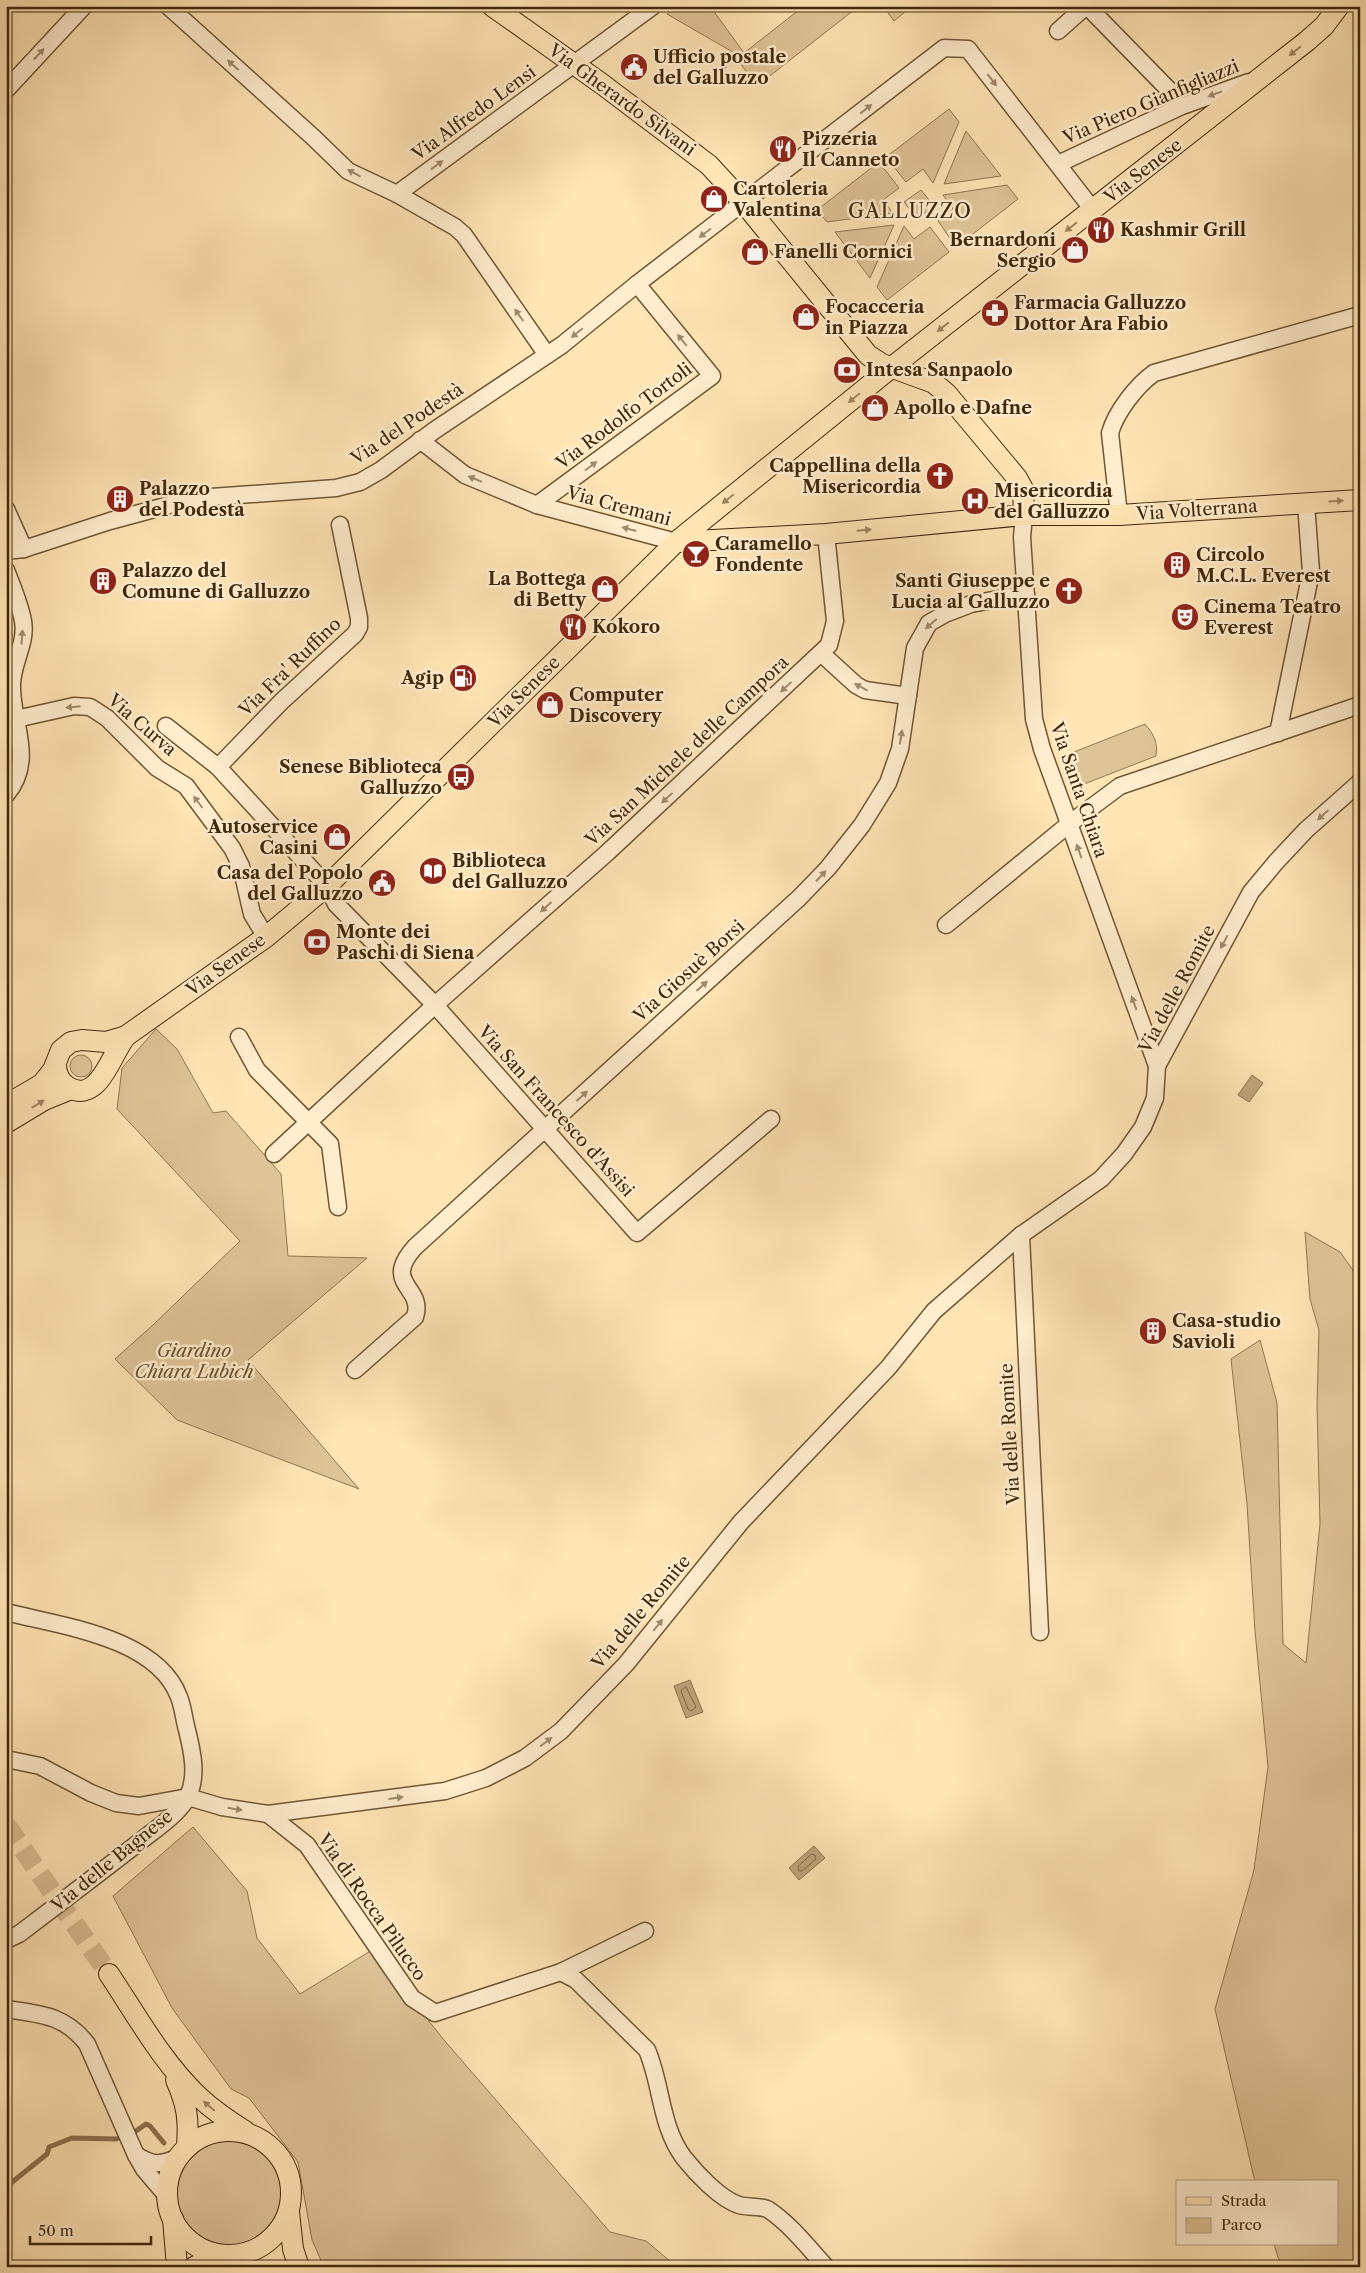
<svg xmlns="http://www.w3.org/2000/svg" width="1366" height="2273" font-family="'Libre Caslon Text',serif">
  <rect width="100%" height="100%" fill="#ffe4b4"/>
  <filter id="stains"><feTurbulence type="fractalNoise" baseFrequency=".004" numOctaves="4"/><feColorMatrix values="0 0 0 0 .2 0 0 0 0 .09 0 0 0 0 .02 0 0 0 .5 -.17"/></filter>
  <radialGradient id="worn" r=".72"><stop offset=".6" stop-color="#630" stop-opacity="0"/><stop offset="1" stop-color="#630" stop-opacity=".3"/></radialGradient>
  <g fill="#dfc497" stroke="#907650">
    <path d="M678,6H710L744,53L804,6H859L757,86L731,51L667,14Z"/>
    <path d="M883,6H912L894,21Z"/>
    <path d="M949,109L959,122L933,183L923,169L906,182L886,157Z"/>
    <path d="M966,131L1001,176L944,184Z"/>
    <path d="M879,162L899,188L883,200L893,213L827,222L817,210Z"/>
    <path d="M1007,185L1018,199L956,247L938,221L953,209L943,195Z"/>
    <path d="M921,190L934,206L917,219L904,202Z"/>
    <path d="M894,225L870,278L835,232Z"/>
    <path d="M904,226L914,239L930,227L949,252L887,300L877,287Z"/>
    <path d="M1145,724C1154,735 1158,742 1156,756L1079,786C1071,775 1067,768 1069,754Z"/>
    <path d="M156,1029L177,1049L213,1113L226,1111L281,1174L288,1256L367,1258L248,1360L359,1489L177,1420L115,1359L153,1325L240,1241L117,1109L122,1068Z"/>
    <circle cx="81" cy="1066" r="11"/>
    <path d="M1305,1232L1340,1252L1360,1280V2267H1281L1274,2244H1337V2182H1255L1215,2009L1254,1870L1268,1767L1255,1631L1247,1504L1231,1359L1260,1340L1277,1403L1283,1644L1306,1663L1320,1524L1317,1406L1319,1330L1310,1299Z"/>
    <path d="M193,1827L247,1891L257,1938L300,1994L372,1950L444,2040L610,2232L646,2241L677,2267H324L312,2240L298,2162L249,2098L231,2089L172,2008L113,1896Z"/>
    <circle cx="229" cy="2193" r="52"/>
  </g>
  <g fill="#bea47a" stroke="#8c724d">
    <path d="M1252,1075L1263,1083L1249,1102L1238,1095Z"/>
    <path d="M690,1680L703,1712L686,1718L674,1686Z"/>
    <path d="M814,1846L825,1858L799,1880L789,1868Z"/>
  </g>
  <g fill="none" stroke-linecap="round" stroke-linejoin="round">
    <g stroke="#7f6642" stroke-width="1">
      <path d="M686,1687L696,1707L691,1711L688,1709L681,1691Z"/>
      <path d="M812,1854L815,1855L816,1859L802,1871H799L798,1867Z"/>
    </g>
    <path stroke="#8c724d" stroke-width="5" d="M6,2187L47,2154L49,2147L72,2138L116,2139L133,2133L146,2124L150,2126L164,2143"/>
    <path stroke="#d9be92" stroke-width="20" stroke-dasharray="20 10" stroke-linecap="butt" d="M6,1825L109,1974"/>
    <defs>
      <g id="minor">
        <path d="M168,6L314,138L348,171L397,194L455,227L464,235L547,355"/>
        <path d="M1087,6L1169,90"/>
        <path d="M1058,31L1086,6"/>
        <path d="M6,90L84,6"/>
        <path d="M1058,164L1182,106L1249,82"/>
        <path d="M397,194L653,6"/>
        <path d="M420,440L465,475L537,505L676,542"/>
        <path d="M537,505L712,376L637,284"/>
        <path d="M6,509L24,549"/>
        <path d="M1024,515L1022,537L1034,719L1042,749L1157,1066"/>
        <path d="M1119,515L1110,433C1116,412 1136,386 1154,373L1360,315"/>
        <path d="M6,551L24,549L110,521L173,504L211,497L336,488L360,482L381,470L435,430L562,345L637,284L944,48L968,49L1093,210"/>
        <path d="M6,570C12,586 20,604 23,621C27,643 12,663 12,685C11,724 36,759 6,795"/>
        <path d="M822,654L856,685L865,690L908,696"/>
        <path d="M16,719L74,706L90,707L107,718L157,768L186,786L232,848L241,866L252,914L266,937"/>
        <path d="M166,726L218,767L327,886L336,904L435,1005L637,1233L771,1119"/>
        <path d="M1278,733L1311,572L1306,503"/>
        <path d="M218,767L282,701L355,634L359,627V618L340,525"/>
        <path d="M946,925L1069,824L1120,786L1360,705"/>
        <path d="M239,1037L257,1070L330,1144L338,1207"/>
        <path d="M274,1154L435,1005L608,852L829,645L835,621L826,534"/>
        <path d="M1021,1235L1040,1632"/>
        <path d="M355,1370L415,1317C425,1286 381,1285 415,1247L799,898L828,868L862,825L888,783L900,749L915,648L929,623L945,614L971,604L1026,594"/>
        <path d="M6,1612C60,1626 157,1637 179,1697C183,1707 184,1719 187,1730C192,1750 198,1776 188,1796C181,1812 156,1829 142,1840C101,1872 60,1903 19,1934L6,1940"/>
        <path d="M6,1759L40,1766L91,1793L116,1803L139,1806L188,1797L222,1807L268,1814L445,1791L486,1778L525,1758L561,1731L626,1664L741,1522L888,1368L934,1311L1021,1235L1101,1179L1124,1154L1143,1127L1155,1098L1157,1066L1251,892L1276,862L1306,830L1360,782"/>
        <path d="M268,1814L307,1845L412,1998L435,2013L561,1972L576,1980L647,2050C662,2085 660,2126 684,2158C696,2173 720,2199 739,2205C748,2208 761,2205 769,2210C791,2225 808,2247 826,2267"/>
        <path d="M561,1972L645,1931"/>
        <path d="M6,2009C40,2014 65,2015 87,2044L136,2155L144,2169L167,2196"/>
        <path d="M136,2155C153,2166 161,2165 179,2157"/>
      </g>
      <g id="major">
        <path d="M492,6L602,84L709,165L744,203L868,355L882,364L934,383L947,394L1017,478L1023,489L1024,515"/>
        <path d="M676,542L826,534L1024,515H1119L1360,500"/>
        <path d="M56,1064C56,1074 60,1082 68,1087C99,1105 111,1054 126,1036"/>
        <path d="M6,1105L42,1084L53,1070L61,1050L71,1042L82,1040L106,1042L126,1036L266,937L327,886L676,542L892,367L1307,41L1324,26L1339,6"/>
        <path d="M6,1123L44,1100L71,1089"/>
        <path d="M109,1974C137,2016 162,2062 199,2097C213,2110 229,2121 245,2131"/>
        <path d="M176,2080C187,2105 189,2119 187,2146"/>
        <circle cx="229" cy="2193" r="62"/>
        <path d="M289,2212L293,2249L299,2267"/>
        <path d="M173,2219L177,2267"/>
        <path d="M194,2267L217,2255"/>
      </g>
    </defs>
    <use href="#minor" stroke="#705734" stroke-width="19"/>
    <use href="#major" stroke="#40280a" stroke-width="22"/>
    <use href="#minor" stroke="#ffedce" stroke-width="16"/>
    <use href="#major" stroke="#ffe4b4" stroke-width="20"/>
  </g>
  <defs><path id="oneway-solid" d="M-6-.8H1V-3.2L6.5 0L1 3.2V.8H-6Z" transform="scale(1.25)"/></defs>
  <g fill="#a0865f">
    <use href="#oneway-solid" transform="translate(1295 51) rotate(142)"/>
    <use href="#oneway-solid" transform="translate(1071 227) rotate(142)"/>
    <use href="#oneway-solid" transform="translate(943 327) rotate(142)"/>
    <use href="#oneway-solid" transform="translate(854 398) rotate(141)"/>
    <use href="#oneway-solid" transform="translate(728 499) rotate(141)"/>
    <use href="#oneway-solid" transform="translate(1336 501) rotate(-4)"/>
    <use href="#oneway-solid" transform="translate(864 530) rotate(-5)"/>
    <use href="#oneway-solid" transform="translate(38 1104) rotate(-31)"/>
    <use href="#oneway-solid" transform="translate(209 2106) rotate(-140)"/>
  </g>
  <g fill="#a08a6c">
    <use href="#oneway-solid" transform="translate(39 54) rotate(-47)"/>
    <use href="#oneway-solid" transform="translate(233 65) rotate(-138)"/>
    <use href="#oneway-solid" transform="translate(992 80) rotate(52)"/>
    <use href="#oneway-solid" transform="translate(1215 94) rotate(160)"/>
    <use href="#oneway-solid" transform="translate(866 109) rotate(-38)"/>
    <use href="#oneway-solid" transform="translate(437 165) rotate(-36)"/>
    <use href="#oneway-solid" transform="translate(354 173) rotate(-152)"/>
    <use href="#oneway-solid" transform="translate(705 233) rotate(143)"/>
    <use href="#oneway-solid" transform="translate(519 315) rotate(-125)"/>
    <use href="#oneway-solid" transform="translate(577 333) rotate(141)"/>
    <use href="#oneway-solid" transform="translate(682 340) rotate(-129)"/>
    <use href="#oneway-solid" transform="translate(591 466) rotate(-37)"/>
    <use href="#oneway-solid" transform="translate(475 479) rotate(-158)"/>
    <use href="#oneway-solid" transform="translate(629 529) rotate(-165)"/>
    <use href="#oneway-solid" transform="translate(931 624) rotate(139)"/>
    <use href="#oneway-solid" transform="translate(22 637) rotate(-86)"/>
    <use href="#oneway-solid" transform="translate(786 687) rotate(137)"/>
    <use href="#oneway-solid" transform="translate(861 687) rotate(-152)"/>
    <use href="#oneway-solid" transform="translate(73 707) rotate(174)"/>
    <use href="#oneway-solid" transform="translate(901 737) rotate(-81)"/>
    <use href="#oneway-solid" transform="translate(667 798) rotate(137)"/>
    <use href="#oneway-solid" transform="translate(198 802) rotate(-127)"/>
    <use href="#oneway-solid" transform="translate(1323 815) rotate(138)"/>
    <use href="#oneway-solid" transform="translate(1079 851) rotate(-110)"/>
    <use href="#oneway-solid" transform="translate(821 876) rotate(-47)"/>
    <use href="#oneway-solid" transform="translate(546 907) rotate(138)"/>
    <use href="#oneway-solid" transform="translate(1224 942) rotate(118)"/>
    <use href="#oneway-solid" transform="translate(702 986) rotate(-42)"/>
    <use href="#oneway-solid" transform="translate(1134 1003) rotate(-110)"/>
    <use href="#oneway-solid" transform="translate(582 1096) rotate(-42)"/>
    <use href="#oneway-solid" transform="translate(658 1625) rotate(-51)"/>
    <use href="#oneway-solid" transform="translate(546 1742) rotate(-37)"/>
    <use href="#oneway-solid" transform="translate(396 1798) rotate(-8)"/>
    <use href="#oneway-solid" transform="translate(235 1809) rotate(9)"/>
  </g>
  <defs>
    <symbol id="civic-disc" viewBox="-11 -11 22 22"><circle r="9.5" fill="#8f2418" stroke="#ffedce"/><path d="M-.6-6.5H3V-4.5H.6V-3L4-1V1h2V6H-6V1h2V-1L-.6-3ZM-1.2 2.5V6h2.4V2.5Z" fill="#fff"/></symbol>
    <symbol id="restaurant-disc" viewBox="-11 -11 22 22"><circle r="9.5" fill="#8f2418" stroke="#ffedce"/><path d="M-5-6h1v4h1v-4h1v4h1v-4h1v5L-1.5 .5V6h-2V.5L-5-1ZM5-6V6H3V1.5H1.5Q1.5-4 5-6Z" fill="#fff"/></symbol>
    <symbol id="shop-disc" viewBox="-11 -11 22 22"><circle r="9.5" fill="#8f2418" stroke="#ffedce"/><path d="M-5-2.5h2.3a2.7 3.5 0 0 1 5.4 0H5L5.5 6h-11ZM-1.5-2.5h3a1.5 2.3 0 0 0-3 0Z" fill="#fff"/></symbol>
    <symbol id="pharmacy-disc" viewBox="-11 -11 22 22"><circle r="9.5" fill="#8f2418" stroke="#ffedce"/><path d="M-2-6h4v4h4v4h-4v4h-4v-4h-4v-4h4Z" fill="#fff"/></symbol>
    <symbol id="bank-disc" viewBox="-11 -11 22 22"><circle r="9.5" fill="#8f2418" stroke="#ffedce"/><path d="M-6-4H6V4H-6ZM0-2.3a2.3 2.3 0 1 0 0 4.6a2.3 2.3 0 1 0 0-4.6Z" fill="#fff"/></symbol>
    <symbol id="church-disc" viewBox="-11 -11 22 22"><circle r="9.5" fill="#8f2418" stroke="#ffedce"/><path d="M-1.2-6h2.4v3.5h3.3v2.4h-3.3V6h-2.4V-.1h-3.3v-2.4h3.3Z" fill="#fff"/></symbol>
    <symbol id="building-disc" viewBox="-11 -11 22 22"><circle r="9.5" fill="#8f2418" stroke="#ffedce"/><path d="M-4-6H4V6H1V3H-1V6H-4ZM-2.5-4.3h1.7v1.8h-1.7ZM.8-4.3h1.7v1.8H.8ZM-2.5-1h1.7V.8h-1.7ZM.8-1h1.7V.8H.8Z" fill="#fff"/></symbol>
    <symbol id="hospital-disc" viewBox="-11 -11 22 22"><circle r="9.5" fill="#8f2418" stroke="#ffedce"/><path d="M-5-5h3v3.5h4V-5h3V5h-3V1.5h-4V5h-3Z" fill="#fff"/></symbol>
    <symbol id="bar-disc" viewBox="-11 -11 22 22"><circle r="9.5" fill="#8f2418" stroke="#ffedce"/><path d="M-6-5H6L.8 .8V4.5H3.5V6h-7V4.5H-.8V.8Z" fill="#fff"/></symbol>
    <symbol id="theatre-disc" viewBox="-11 -11 22 22"><circle r="9.5" fill="#8f2418" stroke="#ffedce"/><path d="M-5-5.5Q0-4 5-5.5V0Q5 5 0 6Q-5 5-5 0ZM-3.3-2.5H-1v1.5H-3.3ZM1-2.5H3.3v1.5H1ZM-2.8 1Q0 5.5 2.8 1Z" fill="#fff"/></symbol>
    <symbol id="fuel-disc" viewBox="-11 -11 22 22"><circle r="9.5" fill="#8f2418" stroke="#ffedce"/><path d="M-5.5-6h7V0h2V4h1.3V-2.5L3-4.5l.8-.8L6-3V5H2.5V1h-1V6h-7ZM-4.2-4.7v3.2H.2V-4.7Z" fill="#fff"/></symbol>
    <symbol id="bus-disc" viewBox="-11 -11 22 22"><circle r="9.5" fill="#8f2418" stroke="#ffedce"/><path d="M-5-6H5V4H4V6H2V4H-2V6H-4V4H-5ZM-3.5-4V0h7V-4ZM-3.5 1.2v1.5H-2V1.2ZM2 1.2v1.5H3.5V1.2Z" fill="#fff"/></symbol>
    <symbol id="library-disc" viewBox="-11 -11 22 22"><circle r="9.5" fill="#8f2418" stroke="#ffedce"/><path d="M-6-4Q-3-5.5-.7-3.5V5Q-3 3-6 4ZM6-4Q3-5.5 .7-3.5V5Q3 3 6 4Z" fill="#fff"/></symbol>
  </defs>
  <g fill-rule="evenodd">
    <use href="#civic-disc" x="618" y="51" width="32" height="32"/>
    <use href="#restaurant-disc" x="767" y="133" width="32" height="32"/>
    <use href="#shop-disc" x="698" y="183" width="32" height="32"/>
    <use href="#restaurant-disc" x="1085" y="214" width="32" height="32"/>
    <use href="#shop-disc" x="1059" y="234" width="32" height="32"/>
    <use href="#shop-disc" x="739" y="236" width="32" height="32"/>
    <use href="#pharmacy-disc" x="979" y="297" width="32" height="32"/>
    <use href="#shop-disc" x="790" y="301" width="32" height="32"/>
    <use href="#bank-disc" x="831" y="354" width="32" height="32"/>
    <use href="#shop-disc" x="859" y="392" width="32" height="32"/>
    <use href="#church-disc" x="924" y="460" width="32" height="32"/>
    <use href="#building-disc" x="104" y="483" width="32" height="32"/>
    <use href="#hospital-disc" x="959" y="485" width="32" height="32"/>
    <use href="#bar-disc" x="680" y="538" width="32" height="32"/>
    <use href="#building-disc" x="1161" y="549" width="32" height="32"/>
    <use href="#building-disc" x="87" y="565" width="32" height="32"/>
    <use href="#shop-disc" x="589" y="573" width="32" height="32"/>
    <use href="#church-disc" x="1053" y="575" width="32" height="32"/>
    <use href="#theatre-disc" x="1169" y="601" width="32" height="32"/>
    <use href="#restaurant-disc" x="557" y="611" width="32" height="32"/>
    <use href="#fuel-disc" x="447" y="662" width="32" height="32"/>
    <use href="#shop-disc" x="534" y="689" width="32" height="32"/>
    <use href="#bus-disc" x="445" y="761" width="32" height="32"/>
    <use href="#shop-disc" x="321" y="821" width="32" height="32"/>
    <use href="#library-disc" x="417" y="855" width="32" height="32"/>
    <use href="#civic-disc" x="366" y="867" width="32" height="32"/>
    <use href="#bank-disc" x="301" y="926" width="32" height="32"/>
    <use href="#building-disc" x="1137" y="1315" width="32" height="32"/>
  </g>
  <g text-anchor="middle" dominant-baseline="central" stroke-width="5" stroke-linejoin="round" paint-order="stroke">
    <g font-size="18" font-weight="bold" fill="#40280a" stroke="#ffedce" text-anchor="start">
      <text x="653" y="57">Ufficio postale<tspan x="653" dy="21">del Galluzzo</tspan></text>
      <text x="802" y="139">Pizzeria<tspan x="802" dy="21">Il Canneto</tspan></text>
      <text x="733" y="189">Cartoleria<tspan x="733" dy="21">Valentina</tspan></text>
      <text x="1120" y="230">Kashmir Grill</text>
      <text x="1056" y="240" text-anchor="end">Bernardoni<tspan x="1056" dy="21">Sergio</tspan></text>
      <text x="774" y="252">Fanelli Cornici</text>
      <text x="1014" y="303">Farmacia Galluzzo<tspan x="1014" dy="21">Dottor Ara Fabio</tspan></text>
      <text x="825" y="307">Focacceria<tspan x="825" dy="21">in Piazza</tspan></text>
      <text x="866" y="370">Intesa Sanpaolo</text>
      <text x="894" y="408">Apollo e Dafne</text>
      <text x="921" y="466" text-anchor="end">Cappellina della<tspan x="921" dy="21">Misericordia</tspan></text>
      <text x="139" y="489">Palazzo<tspan x="139" dy="21">del Podestà</tspan></text>
      <text x="994" y="491">Misericordia<tspan x="994" dy="21">del Galluzzo</tspan></text>
      <text x="715" y="544">Caramello<tspan x="715" dy="21">Fondente</tspan></text>
      <text x="1196" y="555">Circolo<tspan x="1196" dy="21">M.C.L. Everest</tspan></text>
      <text x="122" y="571">Palazzo del<tspan x="122" dy="21">Comune di Galluzzo</tspan></text>
      <text x="586" y="579" text-anchor="end">La Bottega<tspan x="586" dy="21">di Betty</tspan></text>
      <text x="1050" y="581" text-anchor="end">Santi Giuseppe e<tspan x="1050" dy="21">Lucia al Galluzzo</tspan></text>
      <text x="1204" y="607">Cinema Teatro<tspan x="1204" dy="21">Everest</tspan></text>
      <text x="592" y="627">Kokoro</text>
      <text x="444" y="678" text-anchor="end">Agip</text>
      <text x="569" y="695">Computer<tspan x="569" dy="21">Discovery</tspan></text>
      <text x="442" y="767" text-anchor="end">Senese Biblioteca<tspan x="442" dy="21">Galluzzo</tspan></text>
      <text x="318" y="827" text-anchor="end">Autoservice<tspan x="318" dy="21">Casini</tspan></text>
      <text x="452" y="861">Biblioteca<tspan x="452" dy="21">del Galluzzo</tspan></text>
      <text x="363" y="873" text-anchor="end">Casa del Popolo<tspan x="363" dy="21">del Galluzzo</tspan></text>
      <text x="336" y="932">Monte dei<tspan x="336" dy="21">Paschi di Siena</tspan></text>
      <text x="1172" y="1321">Casa-studio<tspan x="1172" dy="21">Savioli</tspan></text>
    </g>
    <g font-size="18" fill="#40280a" stroke="#ffedce">
      <text transform="translate(622 100) rotate(36)">Via Gherardo Silvani</text>
      <text transform="translate(1151 102) rotate(-23)">Via Piero Gianfigliazzi</text>
      <text transform="translate(474 113) rotate(-36)">Via Alfredo Lensi</text>
      <text transform="translate(1143 171) rotate(-38)">Via Senese</text>
      <text transform="translate(624 416) rotate(-37)">Via Rodolfo Tortoli</text>
      <text transform="translate(407 424) rotate(-34)">Via del Podestà</text>
      <text transform="translate(619 506) rotate(15)">Via Cremani</text>
      <text transform="translate(1197 510) rotate(-4)">Via Volterrana</text>
      <text transform="translate(290 667) rotate(-44)">Via Fra' Ruffino</text>
      <text transform="translate(524 692) rotate(-45)">Via Senese</text>
      <text transform="translate(142 725) rotate(41)">Via Curva</text>
      <text transform="translate(687 751) rotate(-43)">Via San Michele delle Campora</text>
      <text transform="translate(1079 790) rotate(71)">Via Santa Chiara</text>
      <text transform="translate(226 965) rotate(-36)">Via Senese</text>
      <text transform="translate(689 971) rotate(-42)">Via Giosuè Borsi</text>
      <text transform="translate(1177 989) rotate(-62)">Via delle Romite</text>
      <text transform="translate(556 1111) rotate(48)">Via San Francesco d'Assisi</text>
      <text transform="translate(1010 1434) rotate(-93)">Via delle Romite</text>
      <text transform="translate(641 1612) rotate(-50)">Via delle Romite</text>
      <text transform="translate(112 1861) rotate(-39)">Via delle Bagnese</text>
      <text transform="translate(372 1907) rotate(55)">Via di Rocca Pilucco</text>
    </g>
    <g font-size="18" font-style="italic" fill="#684f2d" stroke="#ffedce">
      <text x="194" y="1351">Giardino<tspan x="194" dy="21">Chiara Lubich</tspan></text>
    </g>
    <g font-size="20" letter-spacing="1" fill="#40280a" stroke="#ffedce">
      <text x="910" y="211">GALLUZZO</text>
    </g>
  </g>
  <rect width="1366" height="2273" fill="none" stroke="#ffe4b4" stroke-width="25"/>
  <rect x="8" y="8" width="1351" height="2258" fill="none" stroke="#40280a" stroke-width="2.5"/>
  <rect x="12" y="12" width="1341" height="2248" fill="none" stroke="#40280a"/>
  <rect x="1176" y="2180" width="162" height="65" fill="#ffedce" stroke="#b39e80"/>
  <rect x="1186" y="2197" width="25" height="8" fill="#ffe4b4" stroke="#b39e80"/>
  <text x="1221" y="2206" font-size="15" fill="#40280a">Strada</text>
  <rect x="1186" y="2218" width="25" height="15" fill="#dfc497" stroke="#b39e80"/>
  <text x="1221" y="2230" font-size="15" fill="#40280a">Parco</text>
  <path d="M30 2236v8h121v-8" fill="none" stroke="#40280a" stroke-width="2.5"/>
  <text x="38" y="2236" font-size="15" fill="#40280a" stroke="#ffedce" stroke-width="4" paint-order="stroke">50 m</text>
  <rect width="100%" height="100%" filter="url(#stains)"/>
  <rect width="100%" height="100%" fill="url(#worn)"/>
</svg>
